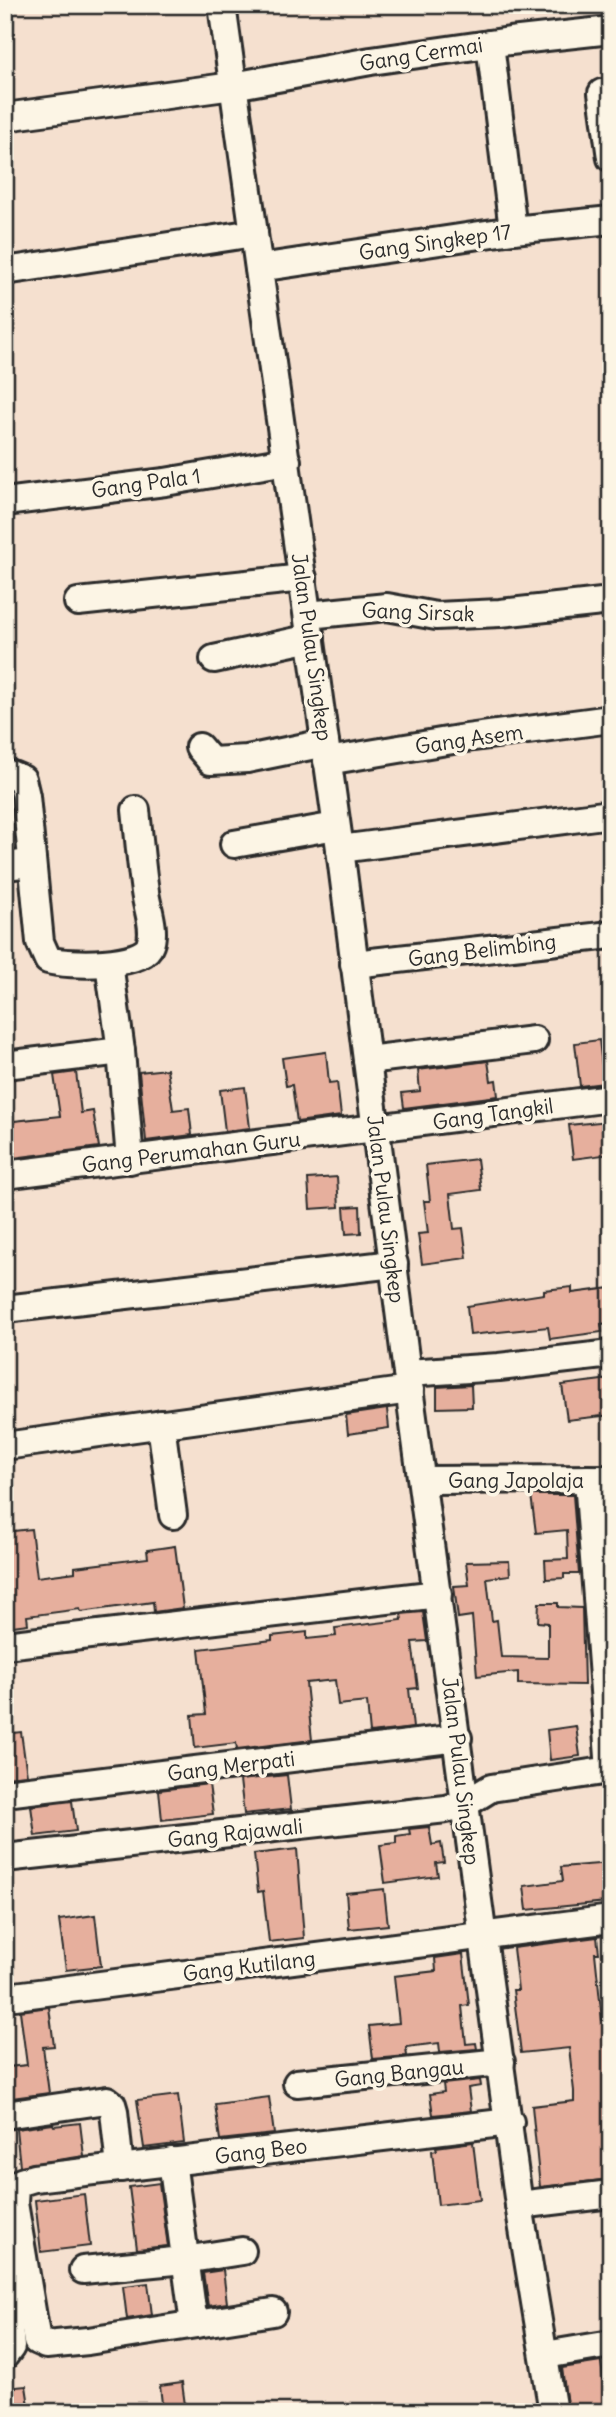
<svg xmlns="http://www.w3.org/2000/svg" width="616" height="2417" font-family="Delius,sans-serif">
  <rect width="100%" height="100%" fill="#f5e0cf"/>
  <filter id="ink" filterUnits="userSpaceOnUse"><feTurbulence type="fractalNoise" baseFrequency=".0143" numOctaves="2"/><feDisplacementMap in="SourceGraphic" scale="14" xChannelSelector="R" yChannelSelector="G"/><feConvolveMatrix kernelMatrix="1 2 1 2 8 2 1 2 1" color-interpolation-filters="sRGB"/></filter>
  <g filter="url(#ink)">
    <g fill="#e6af9d" stroke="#2b2b2b" stroke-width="2">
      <path d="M599,1040L604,1083L580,1086L575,1043Z"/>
      <path d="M326,1052L329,1083L337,1082L341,1116L297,1122L292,1085L286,1086L282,1058Z"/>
      <path d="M488,1061L491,1081L496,1080L498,1096L404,1108L402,1093L420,1091L418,1070Z"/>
      <path d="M167,1069L173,1110L189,1108L192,1135L146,1141L139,1072Z"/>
      <path d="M76,1072L81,1113L93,1111L99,1147L5,1159V1122L60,1116L54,1075Z"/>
      <path d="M245,1087L250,1128L225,1131L220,1090Z"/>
      <path d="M609,1121L611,1154L573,1159L569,1125Z"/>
      <path d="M477,1159L481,1190L450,1194L454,1229L463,1228L467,1258L422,1264L418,1234L428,1233L424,1201H430L426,1165Z"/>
      <path d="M337,1177L339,1207L310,1209L308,1179Z"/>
      <path d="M360,1206L361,1233L346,1234L344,1207Z"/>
      <path d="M572,1287V1293L611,1288V1323L601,1324L602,1332L550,1339L548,1327L470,1335L467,1306L544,1294V1290Z"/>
      <path d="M610,1379L611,1415L567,1420L562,1385Z"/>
      <path d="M471,1385L472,1407L437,1408V1387Z"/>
      <path d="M387,1409L389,1428L348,1434L346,1415Z"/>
      <path d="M531,1495H573L579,1574H564V1578L546,1579L545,1560L568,1559L567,1530L536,1533Z"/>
      <path d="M31,1529L37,1577L75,1572V1567L148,1558L147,1550L175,1546L183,1608L154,1612L153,1602L81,1612L80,1609L27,1616L28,1624L5,1627V1532Z"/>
      <path d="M509,1561L510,1575L487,1578L492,1621L497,1620L501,1657L548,1658V1623L538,1622L539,1603H558V1607L582,1608L584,1685L518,1684V1672L477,1676L472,1616L458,1618L454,1586L469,1585L466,1562Z"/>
      <path d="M423,1612L427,1641L412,1642L418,1688L409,1689L413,1728L370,1733L367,1702L338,1705L335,1680L306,1683L312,1740L237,1749L236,1743L195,1748L192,1715L206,1714L199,1649L272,1640V1636L307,1632V1639L336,1636L335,1628L402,1620L401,1614Z"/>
      <path d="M576,1726L580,1756L550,1760L547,1730Z"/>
      <path d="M21,1732L27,1775L5,1777V1734Z"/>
      <path d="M287,1775L291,1809L244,1814L240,1780Z"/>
      <path d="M209,1784L213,1814L162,1820L159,1790Z"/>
      <path d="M72,1801L76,1831L35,1836L31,1806Z"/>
      <path d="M429,1827L432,1845L441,1843L444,1862L436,1863L438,1876L385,1883L380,1845L396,1843V1836L410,1834L409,1829Z"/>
      <path d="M297,1849L304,1938L269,1942L263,1891L258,1892L254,1854Z"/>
      <path d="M611,1863V1899L606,1900V1902L527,1910L524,1886L563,1881L561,1867Z"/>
      <path d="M384,1889L388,1925L349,1929L346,1893Z"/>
      <path d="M95,1915L101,1966L66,1970L59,1920Z"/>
      <path d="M597,1937L599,1953H595L602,2020L611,2019V2179L540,2187L532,2106L574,2101V2091L569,2048L521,2053L513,1990H518L513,1948Z"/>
      <path d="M463,1954L469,2005L462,2006L466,2044L476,2043L477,2049L440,2052L439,2043L406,2047L407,2056L373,2059L369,2026L399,2023L394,1976L436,1971L435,1958Z"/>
      <path d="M49,2007L54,2046L43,2047L49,2093L12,2098L8,2067L27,2065L20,2011Z"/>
      <path d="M480,2080L481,2086L468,2088L471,2111L433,2115L430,2094L444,2092L443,2084Z"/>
      <path d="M178,2095L184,2143L144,2148L137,2100Z"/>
      <path d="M269,2097L274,2134L220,2140L215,2104Z"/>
      <path d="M80,2123L84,2156L20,2166L16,2129L53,2124L54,2126Z"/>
      <path d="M473,2142L480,2200L438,2205L432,2151L437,2150L436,2147Z"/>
      <path d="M159,2183L168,2246L137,2249L129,2187Z"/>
      <path d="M84,2194L90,2246L41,2252L35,2200Z"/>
      <path d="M223,2270L227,2303L208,2306L203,2273Z"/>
      <path d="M148,2283L152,2315L127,2319L123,2286Z"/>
      <path d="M601,2362L607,2410L568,2412L562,2368Z"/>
      <path d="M182,2383L186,2412H163L160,2386Z"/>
      <path d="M26,2386L30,2412H5V2388Z"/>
    </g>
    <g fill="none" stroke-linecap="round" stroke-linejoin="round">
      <defs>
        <g id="minor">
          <path d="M222,5L340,849L407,1373L519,2205L553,2412"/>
          <path d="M490,44L513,230"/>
          <path d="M602,93L611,158"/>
          <path d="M5,117L233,86L371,61L510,41L611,30"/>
          <path d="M259,268L513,230L611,220"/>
          <path d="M5,271L254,233"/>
          <path d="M5,502L165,482L287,461"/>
          <path d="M78,602L303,578"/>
          <path d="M308,615L387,607L436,616L500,613L611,601"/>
          <path d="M214,659L311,638"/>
          <path d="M199,747L211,761L247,759L325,743"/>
          <path d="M327,761L459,739L611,719"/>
          <path d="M5,775L10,774L22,779L26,796L40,942L48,960C68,966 143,967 150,945C156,929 147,908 145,892C141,865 139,837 136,810"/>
          <path d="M234,844L336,826"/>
          <path d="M340,849L611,814"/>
          <path d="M5,866L31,863"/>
          <path d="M109,963L121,1051L130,1160"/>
          <path d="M354,964L611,935"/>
          <path d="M367,1060L534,1040"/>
          <path d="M5,1065L121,1051"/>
          <path d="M5,1175L611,1098"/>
          <path d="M5,1309L394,1264"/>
          <path d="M407,1373L499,1367L611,1354"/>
          <path d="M161,1424L173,1515"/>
          <path d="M5,1446L410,1390"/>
          <path d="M422,1480L611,1479"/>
          <path d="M5,1645L438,1594"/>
          <path d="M5,1793L458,1738"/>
          <path d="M5,1858L446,1809L465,1804L491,1788L610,1770L588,1479"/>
          <path d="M15,1996L611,1919"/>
          <path d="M297,2083L501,2062"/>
          <path d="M5,2115L107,2100L112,2104L114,2111L120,2168"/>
          <path d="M172,2161L194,2324"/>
          <path d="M519,2205L611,2194"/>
          <path d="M83,2270L184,2260L242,2251"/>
          <path d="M5,2286L11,2347L5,2355"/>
          <path d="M273,2312L88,2341L46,2345L37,2341L14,2203L15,2188L21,2182L34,2178L510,2122"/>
          <path d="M545,2355L611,2344"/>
        </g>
      </defs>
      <use href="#minor" stroke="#2b2b2b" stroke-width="32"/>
      <use href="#minor" stroke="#fcf5e5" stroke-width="26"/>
    </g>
  </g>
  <g text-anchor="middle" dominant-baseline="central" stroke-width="7" stroke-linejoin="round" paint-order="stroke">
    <g font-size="21" fill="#2b2b2b" stroke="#fcf5e5">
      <text transform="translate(421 54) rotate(-9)">Gang Cermai</text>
      <text transform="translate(435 242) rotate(-8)">Gang Singkep 17</text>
      <text transform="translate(146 483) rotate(-8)">Gang Pala 1</text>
      <text transform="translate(418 612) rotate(2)">Gang Sirsak</text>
      <text transform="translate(312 647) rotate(82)">Jalan Pulau Singkep</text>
      <text transform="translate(469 739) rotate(-8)">Gang Asem</text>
      <text transform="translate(482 950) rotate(-7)">Gang Belimbing</text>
      <text transform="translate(493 1114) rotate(-8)">Gang Tangkil</text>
      <text transform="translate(191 1152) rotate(-7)">Gang Perumahan Guru</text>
      <text transform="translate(386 1209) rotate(83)">Jalan Pulau Singkep</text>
      <text x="516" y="1480">Gang Japolaja</text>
      <text transform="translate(231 1766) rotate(-7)">Gang Merpati</text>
      <text transform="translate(461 1771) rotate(83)">Jalan Pulau Singkep</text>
      <text transform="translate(235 1833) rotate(-6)">Gang Rajawali</text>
      <text transform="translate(249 1966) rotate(-7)">Gang Kutilang</text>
      <text transform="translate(399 2073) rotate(-6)">Gang Bangau</text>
      <text transform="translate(261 2151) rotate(-7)">Gang Beo</text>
    </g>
  </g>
  <rect width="616" height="2417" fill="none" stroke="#fcf5e5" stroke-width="28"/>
  <rect x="14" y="14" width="588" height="2389" fill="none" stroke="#2b2b2b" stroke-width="2.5" filter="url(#ink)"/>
</svg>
